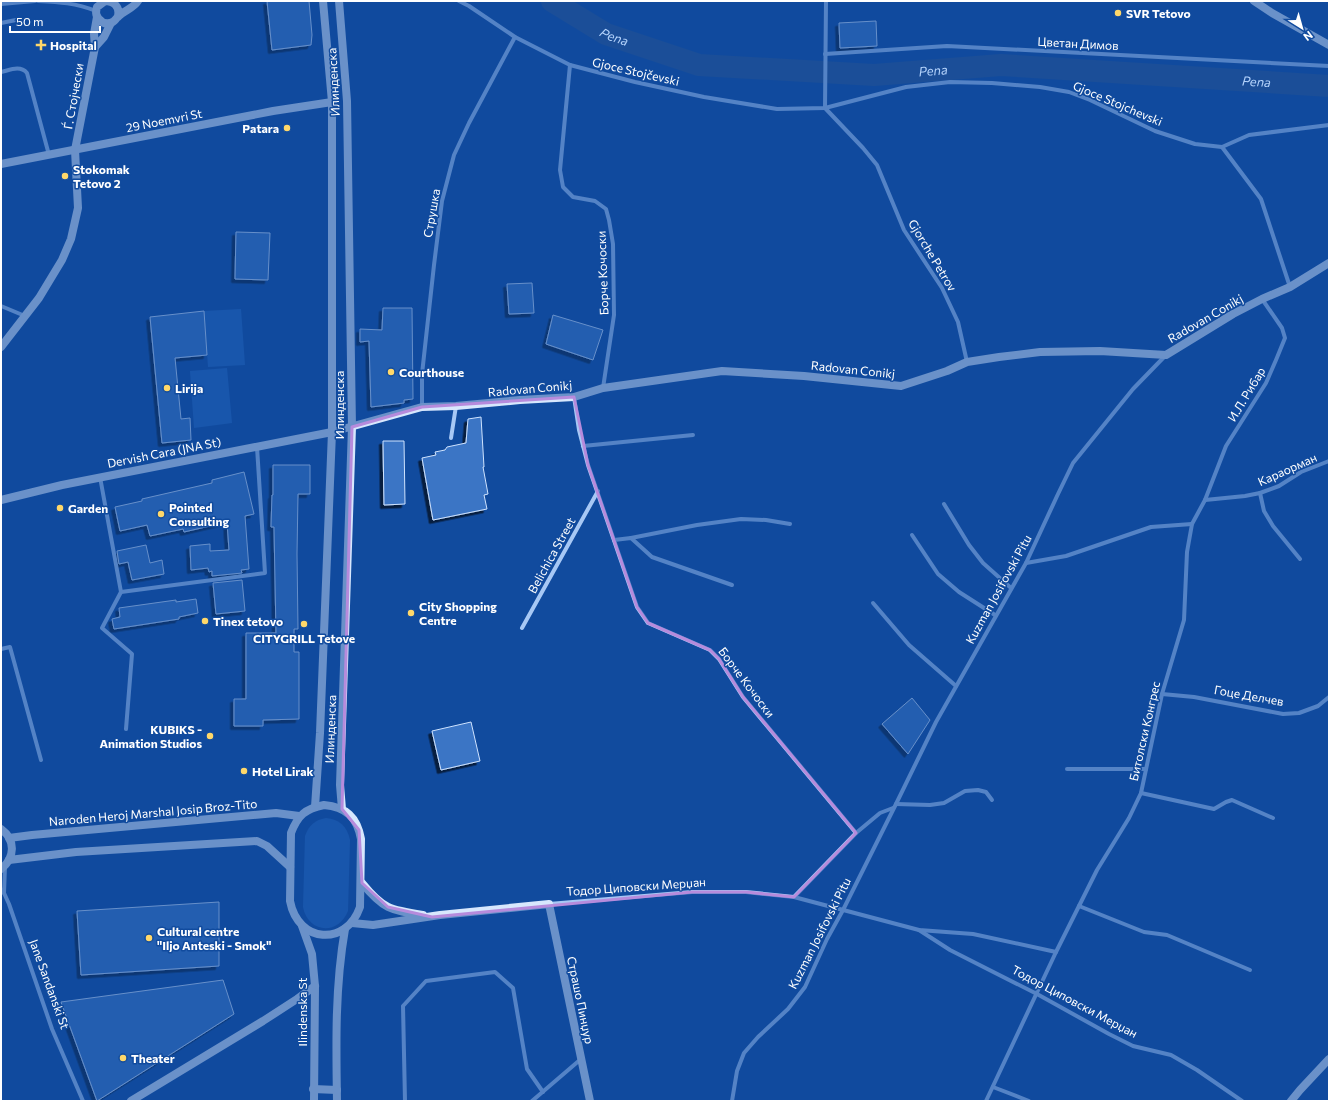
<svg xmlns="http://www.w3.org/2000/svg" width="1330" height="1102" viewBox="0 0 1330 1102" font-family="Commissioner,sans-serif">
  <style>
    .green { fill: #2364bc }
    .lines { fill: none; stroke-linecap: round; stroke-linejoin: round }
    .river { stroke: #285390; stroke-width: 22 }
    .building { fill: #3a74c5; stroke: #cfe3fe; filter: url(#shadow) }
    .street { stroke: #a7c8f5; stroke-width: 4 }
    .secondary { stroke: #d7e7fd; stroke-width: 8 }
    .marked { fill: none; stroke: #b68bdc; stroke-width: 3; stroke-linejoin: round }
    .poi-dot { fill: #ffd86a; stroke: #114b9e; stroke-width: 1.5 }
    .labels { text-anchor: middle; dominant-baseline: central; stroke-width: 3; stroke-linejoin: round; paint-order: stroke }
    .poi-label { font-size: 12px; font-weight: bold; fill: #fff; stroke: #114b9e; text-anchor: start }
    .street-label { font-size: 12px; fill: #fff; stroke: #114b9e }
    .water-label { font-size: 13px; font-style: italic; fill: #b3d2fb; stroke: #114b9e }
  </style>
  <defs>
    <filter id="shadow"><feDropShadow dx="-3.5" dy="3.5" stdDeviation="0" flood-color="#0009"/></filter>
  </defs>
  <rect width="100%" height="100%" fill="#114b9e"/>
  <!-- green -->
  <g class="green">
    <polygon points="241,309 245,365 208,367 204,311"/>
    <polygon points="227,368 232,423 194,428 190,371"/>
    <path d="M326,818C339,819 347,826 350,840L348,911C338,936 308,933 303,907L305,836C309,825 315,820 326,818Z"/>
  </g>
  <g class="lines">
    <!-- river -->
    <path class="river" id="s1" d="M552,1L606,34L699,65L874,75L1001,65L1329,86"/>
  </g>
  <!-- building -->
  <g class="building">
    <polygon points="267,1 309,1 312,35 311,45 272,50"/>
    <polygon points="876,21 877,46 840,48 839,23"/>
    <polygon points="236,232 270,233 268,280 235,279"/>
    <polygon points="532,283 534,313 509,314 507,284"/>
    <polygon points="383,308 412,308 413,399 404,400 404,403 371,407 369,341 360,342 360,329 382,330"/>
    <polygon points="204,311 207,355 175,358 181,419 190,418 191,440 162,443 150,317"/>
    <polygon points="553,315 603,330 593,360 546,344"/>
    <polygon points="481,417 484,467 483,467 488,494 484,495 487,509 433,520 422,458 436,455 435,452 445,450 447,447 466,443 468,419"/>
    <polygon points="383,441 404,441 405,504 384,505"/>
    <polygon points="273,465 310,465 310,494 298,494 297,554 298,629 294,629 294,652 299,652 299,719 263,720 263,726 234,726 234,699 246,699 246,633 276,633 274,527 271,527 272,495 273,495"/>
    <polygon points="244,472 254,514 245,516 249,569 241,570 242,573 212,576 212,571 209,572 208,568 191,570 190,546 210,544 210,551 229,550 227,522 184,532 183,529 150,536 147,525 120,531 115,507 142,501 142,499 212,483 212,480"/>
    <polygon points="146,545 150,563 162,560 164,574 132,580 128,562 119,564 117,551"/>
    <polygon points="242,580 245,611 216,614 213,583"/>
    <polygon points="196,599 198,613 179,617 179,619 114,629 112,619 120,617 119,608 176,600 176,602"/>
    <polygon points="912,698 930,720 908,754 882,724"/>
    <polygon points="471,722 480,761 441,770 432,731"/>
    <polygon points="219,902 219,966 81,975 77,911"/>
    <polygon points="223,980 234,1014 97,1101 61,1002"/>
  </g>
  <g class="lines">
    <!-- street -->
    <g class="street">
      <path d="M38,1C59,2 76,3 96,11"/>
      <polyline points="459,1 469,6 515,37 570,65 635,82 704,97 777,109 825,108 906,87 950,82 992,83 1040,87 1069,92 1090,100 1155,131 1195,144 1222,147 1249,135 1329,125"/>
      <polyline points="1,4 35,1"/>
      <polyline points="1,23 16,20"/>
      <polyline points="825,54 947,46 1329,66"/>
      <polyline points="570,65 560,170 563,187 573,197 595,201 606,209 609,220 613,244 614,315 603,388"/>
      <path d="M1,72C10,70 20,65 27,73L49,155"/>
      <polyline points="825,108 863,148 877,165 904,230 942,288 958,322 967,362"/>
      <polyline points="825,108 826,1"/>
      <polyline points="1222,147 1261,199 1290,287"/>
      <polyline points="1,306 25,316"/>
      <polyline points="574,397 579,430 588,465 637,607 648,623 710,650 719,659 743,697 856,833"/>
      <polyline points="422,407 422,374 434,265 442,201 454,155 469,123 515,37"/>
      <polyline points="451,438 456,406"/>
      <polyline points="583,446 693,435"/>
      <polyline points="100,477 121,592"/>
      <polyline points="1260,493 1264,511 1273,526 1300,559"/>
      <polyline points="1205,500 1245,496 1260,493 1279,486 1301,472 1329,461"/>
      <polyline points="944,504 969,545 983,563 1011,588"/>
      <polyline points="912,535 938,574 959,592 995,615"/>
      <polyline points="631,538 697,525 741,519 766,520 790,524"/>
      <polyline points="614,540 631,538 652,557 732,585"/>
      <polyline points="1026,563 1066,556 1151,527 1192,524"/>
      <polyline points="873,603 909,645 956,686"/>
      <polyline points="522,628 598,491"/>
      <polyline points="1,649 10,647 41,760"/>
      <polyline points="1162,694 1194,697 1283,714 1299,713 1318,706 1329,697"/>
      <polyline points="126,729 132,654 102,628 121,592 265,573 257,447"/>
      <polyline points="1067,769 1146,769"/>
      <polyline points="1141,793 1214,809 1226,802 1232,800 1273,818"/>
      <polyline points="896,804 930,805 944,803 965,791 978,790 986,792 992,800"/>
      <polyline points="1,889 4,893 9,904 52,1029 83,1101"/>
      <polyline points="4,893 5,866"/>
      <polyline points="794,897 856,833 880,813 893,808"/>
      <polyline points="549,904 692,892 746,892 794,897 919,930 973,934 1056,952"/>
      <polyline points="1079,906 1144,932 1167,935 1250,970"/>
      <polyline points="919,930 950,950 1037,994 1109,1034 1133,1046 1171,1055 1197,1070 1242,1101"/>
      <polyline points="993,1087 1029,1101"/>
      <polyline points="405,1101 403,1006 426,981 495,972 513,988 527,1069 543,1092"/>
      <polyline points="532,1101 581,1059"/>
      <polyline points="732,1101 737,1071 744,1053 758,1037 788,1009 805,987 827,939 843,910 896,804 936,722 1026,563 1058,494 1073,463 1133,389 1166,355"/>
      <polyline points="986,1101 1056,952 1097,870 1129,818 1141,793 1162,694 1184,620 1187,552 1192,524 1205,500 1226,446 1266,383 1276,360 1285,338 1282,328 1262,299"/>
    </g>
    <!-- secondary -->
    <g class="secondary">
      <polyline points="339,1 347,101 352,427 340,785 342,809"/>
      <polyline points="1254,1 1272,13 1329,45"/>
      <path d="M118,16C120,7 114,1 105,1L97,7C96,11 95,15 99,19C102,23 106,24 110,23C115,22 115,19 118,17C124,10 133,9 138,1"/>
      <polyline points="95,47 104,37 111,23"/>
      <polyline points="1,164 273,111 332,102"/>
      <polyline points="1,347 39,298 62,260 71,239 78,208 75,150 95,47 94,34 97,17"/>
      <polyline points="1,500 62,485 332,432 422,407 456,406 520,400 574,397 603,388 722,371 804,376 901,386 947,371 967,362 999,357 1040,352 1100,351 1166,355 1233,314 1262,299 1290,287 1329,263"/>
      <path d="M324,805C346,807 357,817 361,839L360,907C346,947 298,943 290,901L291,833C298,815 305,809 324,805Z"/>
      <polyline points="315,807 320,733 332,432 332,102 323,1"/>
      <path d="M1,829C16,840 15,858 1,869"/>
      <polyline points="9,838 32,835 276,813 299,816"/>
      <polyline points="9,860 76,852 257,841 267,846 290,867"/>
      <path d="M362,883C383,909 390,910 423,915"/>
      <polyline points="352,923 373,925 440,915 549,904 590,1101"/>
      <polyline points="302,926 312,954 315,986 314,1101"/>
      <polyline points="313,1089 337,1090"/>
      <polyline points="131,1101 263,1021 297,999 315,986"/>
      <path d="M337,1101C336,1044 335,986 345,929"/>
      <polyline points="1291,1101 1300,1090 1329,1059"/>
    </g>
  </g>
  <!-- marked area -->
  <path d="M0 0H1330V1102H0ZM574,397L588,465L637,607L648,623L710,650L719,659L743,697L856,833L794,897L746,892H692L432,917L388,907L362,883L359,830L342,809L352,427L422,407Z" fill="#114b9e" fill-opacity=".55" fill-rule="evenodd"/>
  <path class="marked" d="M574,397L588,465L637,607L648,623L710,650L719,659L743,697L856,833L794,897L746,892H692L432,917L388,907L362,883L359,830L342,809L352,427L422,407Z"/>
  <!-- markers -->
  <g class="poi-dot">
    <circle cx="1118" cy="13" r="4"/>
    <path d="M39 39h4v4h4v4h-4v4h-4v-4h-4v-4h4z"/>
    <circle cx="287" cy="128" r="4"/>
    <circle cx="65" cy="176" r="4"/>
    <circle cx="391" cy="372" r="4"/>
    <circle cx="167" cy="388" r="4"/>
    <circle cx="60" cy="508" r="4"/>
    <circle cx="161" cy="514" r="4"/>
    <circle cx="411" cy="613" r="4"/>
    <circle cx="205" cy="621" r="4"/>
    <circle cx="304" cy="624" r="4"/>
    <circle cx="210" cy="736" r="4"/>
    <circle cx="244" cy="771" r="4"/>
    <circle cx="149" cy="938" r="4"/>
    <circle cx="123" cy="1058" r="4"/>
  </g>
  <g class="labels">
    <!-- poi labels -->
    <g class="poi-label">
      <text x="1126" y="13">SVR Tetovo</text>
      <text x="50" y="45">Hospital</text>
      <text x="279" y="128" text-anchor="end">Patara</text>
      <text x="73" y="169">Stokomak<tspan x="73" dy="14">Tetovo 2</tspan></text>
      <text x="399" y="372">Courthouse</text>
      <text x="175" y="388">Lirija</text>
      <text x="169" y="507">Pointed<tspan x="169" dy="14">Consulting</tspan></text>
      <text x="68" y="508">Garden</text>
      <text x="419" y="606">City Shopping<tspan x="419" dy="14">Centre</tspan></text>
      <text x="213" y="621">Tinex tetovo</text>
      <text x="304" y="638" text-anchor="middle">CITYGRILL Tetove</text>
      <text x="202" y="729" text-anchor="end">KUBIKS -<tspan x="202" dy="14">Animation Studios</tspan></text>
      <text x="252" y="771">Hotel Lirak</text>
      <text x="157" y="931">Cultural centre<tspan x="157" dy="14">"Iljo Anteski - Smok"</tspan></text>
      <text x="131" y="1058">Theater</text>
    </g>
    <!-- street labels -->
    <g class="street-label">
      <text transform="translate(1078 43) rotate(3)">Цветан Димов</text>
      <text transform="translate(636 71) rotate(13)">Gjoce Stojčevski</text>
      <text transform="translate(333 82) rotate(-93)">Илинденска</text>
      <text transform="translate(73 96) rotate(-80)">Ѓ. Стојчески</text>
      <text transform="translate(1118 103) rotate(23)">Gjoce Stojchevski</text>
      <text transform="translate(164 120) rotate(-11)">29 Noemvri St</text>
      <text transform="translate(431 213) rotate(-80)">Струшка</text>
      <text transform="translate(933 255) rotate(59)">Gjorche Petrov</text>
      <text transform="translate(602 273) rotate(-92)">Борче Кочоски</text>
      <text transform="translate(1205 318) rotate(-30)">Radovan Conikj</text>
      <text transform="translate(853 369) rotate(6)">Radovan Conikj</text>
      <text transform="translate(530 388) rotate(-5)">Radovan Conikj</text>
      <text transform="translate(1246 394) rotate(-59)">И.Л. Рибар</text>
      <text transform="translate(339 405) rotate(-90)">Илинденска</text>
      <text transform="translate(164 452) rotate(-11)">Dervish Cara (JNA St)</text>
      <text transform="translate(1287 469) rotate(-24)">Караорман</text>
      <text transform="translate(551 555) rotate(-61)">Belichica Street</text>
      <text transform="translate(998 589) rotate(-61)">Kuzman Josifovski Pitu</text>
      <text transform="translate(747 682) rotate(53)">Борче Кочоски</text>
      <text transform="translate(1249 695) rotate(10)">Гоце Делчев</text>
      <text transform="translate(330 729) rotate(-88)">Илинденска</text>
      <text transform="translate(1144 731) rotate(-77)">Битолски Конгрес</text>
      <text transform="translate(153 812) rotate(-5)">Naroden Heroj Marshal Josip Broz-Tito</text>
      <text transform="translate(636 886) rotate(-4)">Тодор Циповски Мерџан</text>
      <text transform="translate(819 933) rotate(-63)">Kuzman Josifovski Pitu</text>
      <text transform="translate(50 984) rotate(70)">Jane Sandanski St</text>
      <text transform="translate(581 1000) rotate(78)">Страшо Пинџур</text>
      <text transform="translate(1075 1001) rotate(28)">Тодор Циповски Мерџан</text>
      <text transform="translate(302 1012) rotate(-90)">Ilindenska St</text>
    </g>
    <!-- water labels -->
    <g class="water-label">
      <text stroke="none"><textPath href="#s1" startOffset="72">Pena</textPath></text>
      <text stroke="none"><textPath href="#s1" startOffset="396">Pena</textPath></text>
      <text stroke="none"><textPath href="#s1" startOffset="720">Pena</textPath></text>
    </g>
  </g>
  <!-- border -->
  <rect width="1330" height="1102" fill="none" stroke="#ffffff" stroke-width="4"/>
  <!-- north arrow -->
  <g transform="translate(1302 28) rotate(143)" stroke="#114b9e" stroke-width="3" paint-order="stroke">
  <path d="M0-3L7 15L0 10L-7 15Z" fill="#ffffff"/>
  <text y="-6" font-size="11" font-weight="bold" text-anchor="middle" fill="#ffffff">N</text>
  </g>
  <!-- scale -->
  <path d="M10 26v6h90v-6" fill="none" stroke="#ffffff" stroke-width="2"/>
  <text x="16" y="26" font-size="12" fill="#ffffff" stroke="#114b9e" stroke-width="3" paint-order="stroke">50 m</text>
</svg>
